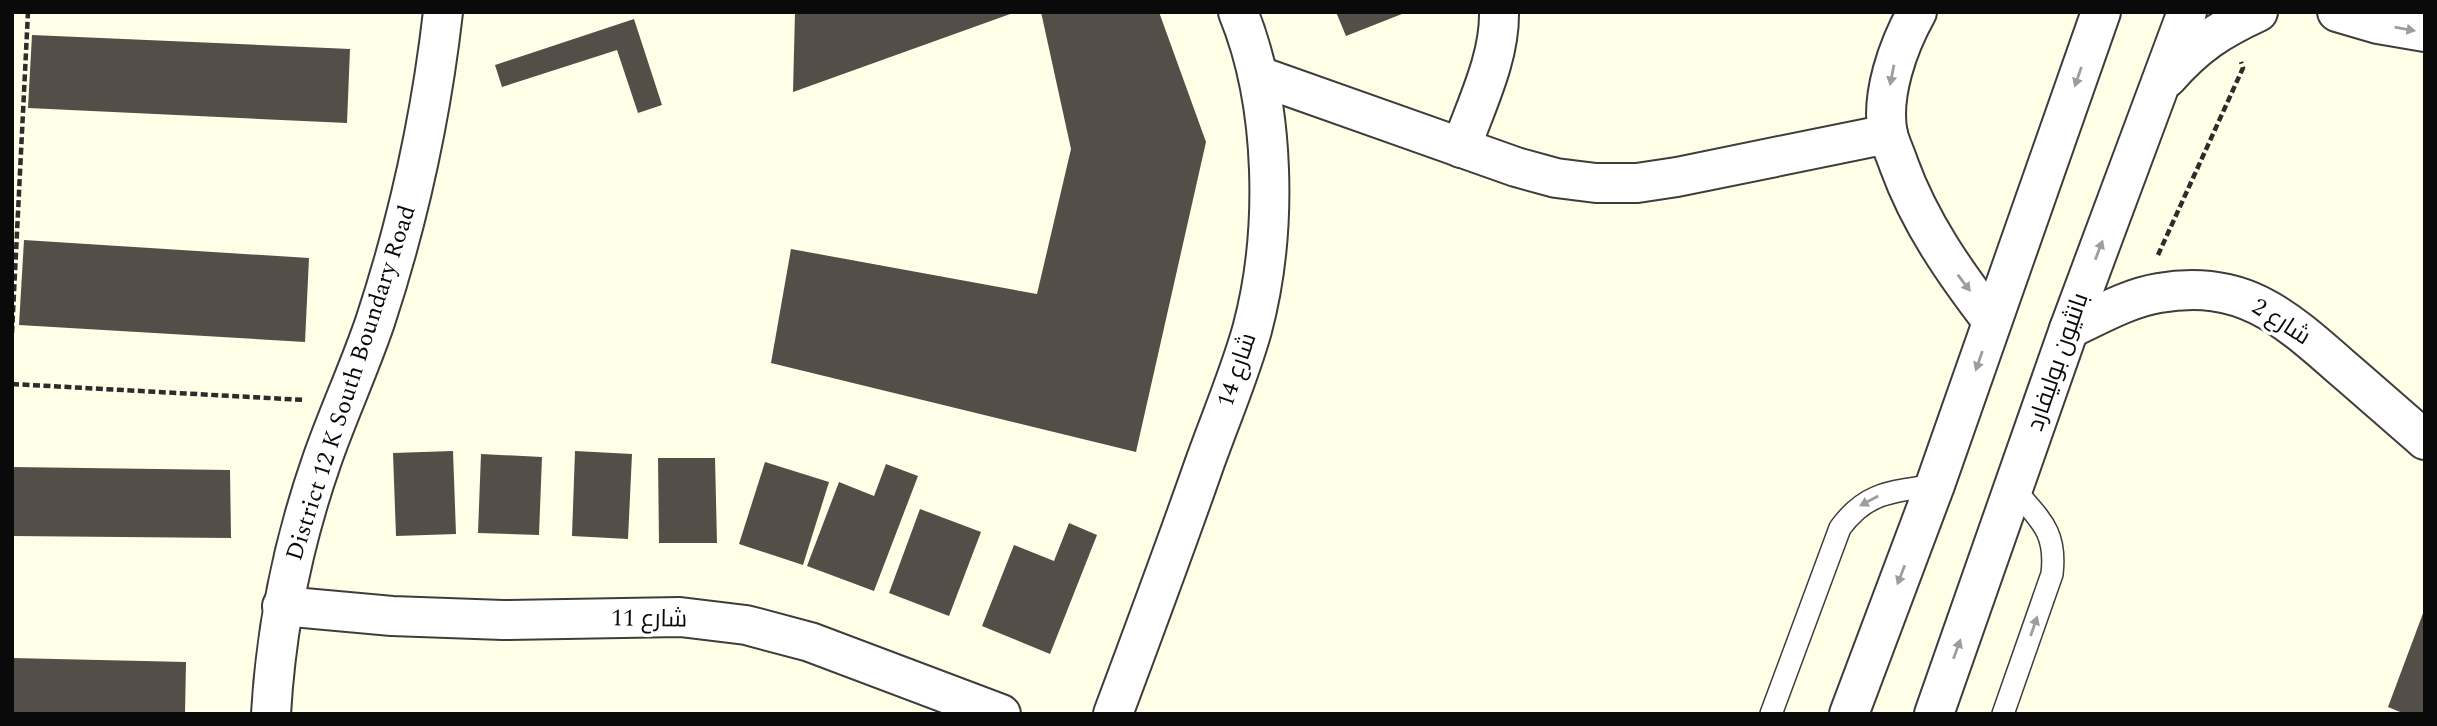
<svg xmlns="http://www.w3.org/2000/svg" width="2437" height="726" viewBox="0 0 2437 726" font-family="Spectral,Cairo,serif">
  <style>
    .building { fill: #534e47 }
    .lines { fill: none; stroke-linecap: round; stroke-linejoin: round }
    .service-casing { stroke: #3d3d3d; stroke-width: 24 }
    .minor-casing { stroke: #3d3d3d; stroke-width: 42 }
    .tertiary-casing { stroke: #3d3d3d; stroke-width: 42 }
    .path { stroke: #2c2c2c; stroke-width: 4.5; stroke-dasharray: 7 3.5; stroke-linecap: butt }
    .service { stroke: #fff; stroke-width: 21 }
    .minor { stroke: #fff; stroke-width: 38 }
    .tertiary { stroke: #fff; stroke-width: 38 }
    .oneway { fill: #9d9d9d }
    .labels { text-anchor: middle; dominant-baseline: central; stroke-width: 7; stroke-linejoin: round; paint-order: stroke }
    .street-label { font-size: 24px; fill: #0a0a0a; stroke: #fff }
  </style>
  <rect width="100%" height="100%" fill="#ffffe8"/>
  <!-- building -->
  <g class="building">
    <polygon points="795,12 1013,12 1013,13 793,92"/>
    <polygon points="1041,12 1159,12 1206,142 1136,452 771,363 791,249 1037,294 1071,149"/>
    <polygon points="1336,12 1407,12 1346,36"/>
    <polygon points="634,19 662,105 638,113 617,50 502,87 495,65"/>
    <polygon points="32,35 350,49 347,123 28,108"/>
    <polygon points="24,240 309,258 305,342 19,325"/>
    <polygon points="453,451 456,534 396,536 393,453"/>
    <polygon points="575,451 632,454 628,539 572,536"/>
    <polygon points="481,454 542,457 539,535 478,533"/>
    <polygon points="658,458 715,458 717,543 659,543"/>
    <polygon points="765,462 829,482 803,565 739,544"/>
    <polygon points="886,464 918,476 874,591 807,566 839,482 874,496"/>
    <polygon points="12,467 230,470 231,538 12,536"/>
    <polygon points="920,509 981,532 949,616 889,593"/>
    <polygon points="1069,523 1097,535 1050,654 982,626 1014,545 1054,561"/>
    <polygon points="2425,608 2425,714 2405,714 2388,707"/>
    <polygon points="12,658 186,662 185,714 12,714"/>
  </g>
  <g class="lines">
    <!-- service casing -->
    <g class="service-casing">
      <g id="service">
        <path d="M1771,714L1840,528C1867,491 1893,492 1935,485"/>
        <path d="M2003,714L2052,574C2057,531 2040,520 2014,489"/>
      </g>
    </g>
    <!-- minor casing -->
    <g class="minor-casing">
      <g id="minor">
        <path d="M1917,12C1898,46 1880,96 1888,135C1891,145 1896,156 1899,165C1920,223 1955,273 1992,321"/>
        <polyline points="1259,76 1516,167 1556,178 1596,183 1637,183 1677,177 1888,134"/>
        <path d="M1461,148C1476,105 1500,58 1499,12"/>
        <path d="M2069,329C2097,316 2128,298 2159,293C2241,279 2282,315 2340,366C2368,390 2396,415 2425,440"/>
        <polyline points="282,606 392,616 503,620 680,617 746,625 810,642 1001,714"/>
        <path d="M271,714C276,627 293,543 322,460C338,414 359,369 375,322C408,222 431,117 443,12"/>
        <path d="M1113,714C1144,631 1175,548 1204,465C1220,420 1239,376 1252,330C1278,233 1276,105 1238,12"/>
      </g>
    </g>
    <!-- tertiary casing -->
    <g class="tertiary-casing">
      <g id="tertiary">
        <polyline points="2337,12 2378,24 2425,32"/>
        <path d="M2167,78C2196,45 2219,30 2258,12"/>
        <polyline points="1849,714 1935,485 2101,12"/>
        <polyline points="1934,714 2069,329 2187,12"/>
      </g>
    </g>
    <!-- path -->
    <g class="path">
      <polyline points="2158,255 2243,68 2241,62"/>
      <polyline points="12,333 28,12"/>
      <polyline points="12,384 305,400"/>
    </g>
    <!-- service -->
    <use href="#service" class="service"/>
    <!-- minor -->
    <use href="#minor" class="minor"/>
    <!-- tertiary -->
    <use href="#tertiary" class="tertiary"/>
  </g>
  <!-- one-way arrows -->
  <defs><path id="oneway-solid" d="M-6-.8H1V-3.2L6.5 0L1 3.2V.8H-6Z" transform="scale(1.75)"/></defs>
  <g class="oneway">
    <use href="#oneway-solid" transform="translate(2405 29) rotate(10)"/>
    <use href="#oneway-solid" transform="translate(1892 75) rotate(101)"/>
    <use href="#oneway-solid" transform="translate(2078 77) rotate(109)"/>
    <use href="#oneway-solid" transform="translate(2099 250) rotate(-69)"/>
    <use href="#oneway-solid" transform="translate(1964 283) rotate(53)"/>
    <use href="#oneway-solid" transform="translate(1979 361) rotate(109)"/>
    <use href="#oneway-solid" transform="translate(1869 501) rotate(152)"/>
    <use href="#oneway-solid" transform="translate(1901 575) rotate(111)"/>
    <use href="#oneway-solid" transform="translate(2034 626) rotate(-71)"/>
    <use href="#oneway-solid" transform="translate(1957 649) rotate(-70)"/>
  </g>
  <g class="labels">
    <!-- street labels -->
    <g class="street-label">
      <text transform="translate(2281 322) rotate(33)">شارع 2</text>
      <text transform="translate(2058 362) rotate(-71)">بانثيون بوليفارد</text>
      <text transform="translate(1237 370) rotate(-71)">شارع 14</text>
      <text transform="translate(351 383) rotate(-72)">District 12 K South Boundary Road</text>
      <text transform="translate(649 619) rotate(1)">شارع 11</text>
    </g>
  </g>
  <!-- border -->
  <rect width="2437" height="726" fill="none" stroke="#0a0a0a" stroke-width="28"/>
</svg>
